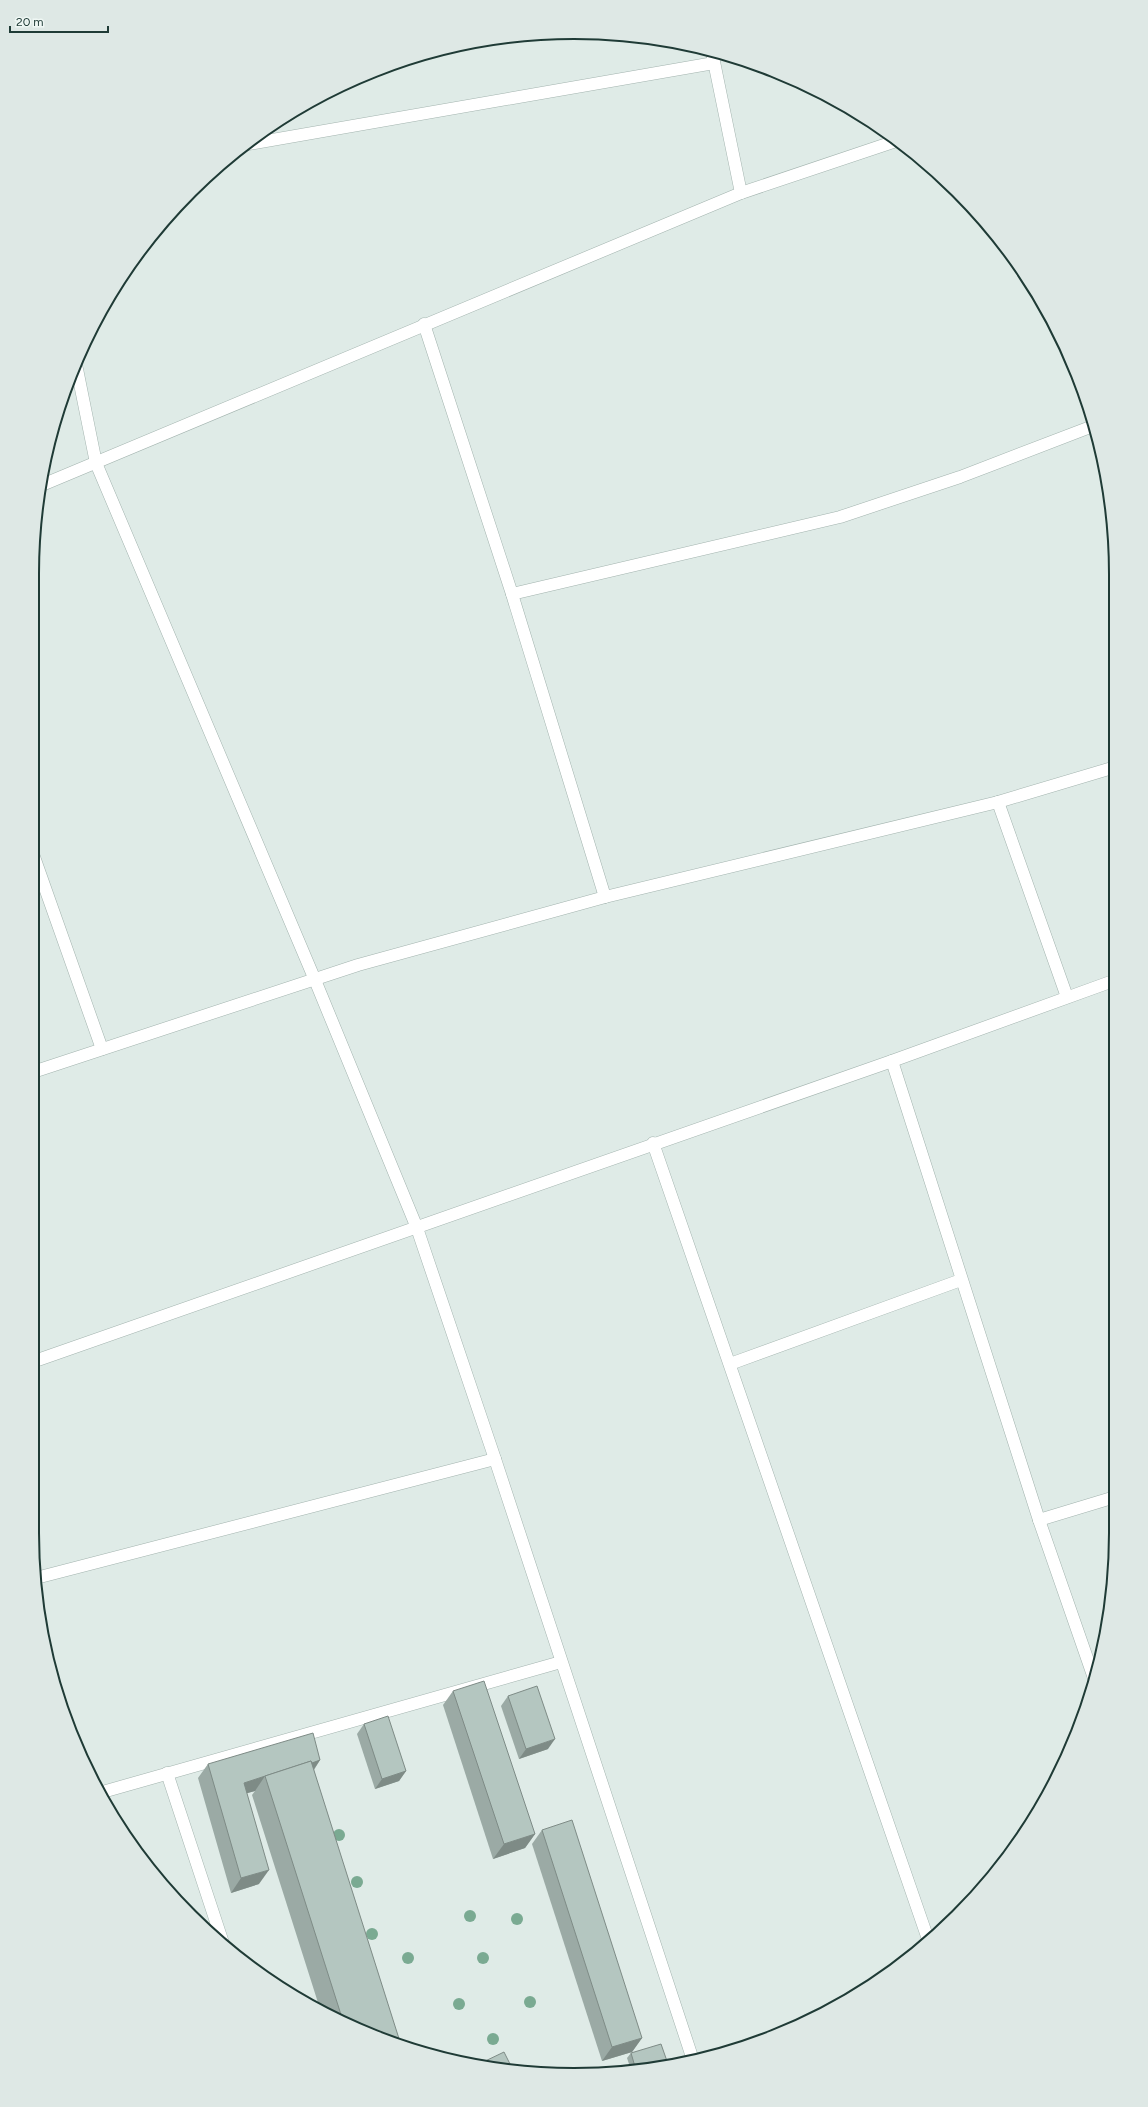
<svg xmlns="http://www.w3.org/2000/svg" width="1148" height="2107" viewBox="0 0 1148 2107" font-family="Figtree,sans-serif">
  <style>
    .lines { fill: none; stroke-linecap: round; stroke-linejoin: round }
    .street-casing { stroke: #a2b3ae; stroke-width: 13 }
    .street { stroke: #fff; stroke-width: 12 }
    .tree { fill: #7aaa92 }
    .wall { fill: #9baaa5 }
    .shaded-wall { fill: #7e8b86 }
    .building { fill: #b4c6c0; stroke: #7e8b86 }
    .rim { fill: none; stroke: #1f3b36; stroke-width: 2 }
  </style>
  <rect width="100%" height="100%" fill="#dfebe7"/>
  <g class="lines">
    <!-- street casing -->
    <g class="street-casing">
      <g id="street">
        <polyline points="712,52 741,193"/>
        <polyline points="243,145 714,63"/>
        <polyline points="424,324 512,594 605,897"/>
        <polyline points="77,369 96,463 315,980 417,1228 495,1459 693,2060"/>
        <polyline points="42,485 741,193 896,141"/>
        <polyline points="512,594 840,517 960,477 1093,426"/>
        <polyline points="998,802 1067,997"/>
        <polyline points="33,854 102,1049"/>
        <polyline points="892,1061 1039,1520 1095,1681"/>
        <polyline points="33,1072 358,965 605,897 998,802 1112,768"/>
        <polyline points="653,1143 929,1942"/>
        <polyline points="32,1362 892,1061 1113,981"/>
        <polyline points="730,1364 961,1280"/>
        <polyline points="1039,1520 1115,1497"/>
        <polyline points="36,1578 495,1459"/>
        <polyline points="167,1773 224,1946"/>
        <polyline points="99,1793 561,1662"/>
      </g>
    </g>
    <!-- street -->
    <use href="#street" class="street"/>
  </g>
  <!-- trees -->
  <g class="tree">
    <circle cx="339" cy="1835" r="6"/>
    <circle cx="357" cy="1882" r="6"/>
    <circle cx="470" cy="1916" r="6"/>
    <circle cx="517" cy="1919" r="6"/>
    <circle cx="372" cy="1934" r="6"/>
    <circle cx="408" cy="1958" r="6"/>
    <circle cx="483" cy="1958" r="6"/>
    <circle cx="530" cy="2002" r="6"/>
    <circle cx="459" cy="2004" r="6"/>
    <circle cx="493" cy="2039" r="6"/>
  </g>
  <!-- wall -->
  <g class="wall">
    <polygon points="453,1691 535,1834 525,1848 493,1859 443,1705"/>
    <polygon points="508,1696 548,1749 519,1759 501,1706"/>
    <polygon points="364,1724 406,1771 399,1781 375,1789 357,1734"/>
    <polygon points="320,1760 314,1770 366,2034 320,2009 252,1795 255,1791 247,1793 259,1884 231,1893 198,1778 208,1764"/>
    <polygon points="542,1830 642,2038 632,2052 602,2061 532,1844"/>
    <polygon points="631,2053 668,2064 631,2070 627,2058"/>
  </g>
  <!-- shaded-wall -->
  <g class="shaded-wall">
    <polygon points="555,1739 548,1749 519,1759 526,1749"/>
    <polygon points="320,1760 310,1775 265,1776"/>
    <polygon points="406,1771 399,1781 375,1789 382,1779"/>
    <polygon points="265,1776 255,1791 233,1797 244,1783"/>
    <polygon points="535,1834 525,1848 493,1859 504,1844"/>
    <polygon points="269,1870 259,1884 231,1893 241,1878"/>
    <polygon points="642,2038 632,2052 602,2061 612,2047"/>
  </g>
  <!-- building -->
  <g class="building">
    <polygon points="484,1681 535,1834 504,1844 453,1691"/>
    <polygon points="537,1686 555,1739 526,1749 508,1696"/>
    <polygon points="388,1716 406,1771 382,1779 364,1724"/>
    <polygon points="313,1733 320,1760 312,1763 311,1761 244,1783 269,1870 241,1878 208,1764"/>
    <polygon points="311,1761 401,2045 366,2034 343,2021 265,1776"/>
    <polygon points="572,1820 642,2038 612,2047 542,1830"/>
    <polygon points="661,2044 668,2064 636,2070 631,2053"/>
    <polygon points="504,2052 513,2070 479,2064"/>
  </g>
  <!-- crop -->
  <path d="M0 0H1148V2107H0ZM574 39H574A535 535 0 0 1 1109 574V1533A535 535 0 0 1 574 2068H574A535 535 0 0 1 39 1533V574A535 535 0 0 1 574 39Z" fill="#dee8e5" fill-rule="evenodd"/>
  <path class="rim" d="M574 39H574A535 535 0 0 1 1109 574V1533A535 535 0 0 1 574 2068H574A535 535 0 0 1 39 1533V574A535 535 0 0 1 574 39Z"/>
  <!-- scale -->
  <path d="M10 26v6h98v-6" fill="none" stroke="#1f3b36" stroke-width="2"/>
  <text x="16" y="26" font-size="12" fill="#1f3b36" stroke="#eff7f4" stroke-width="3" paint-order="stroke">20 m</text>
</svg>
